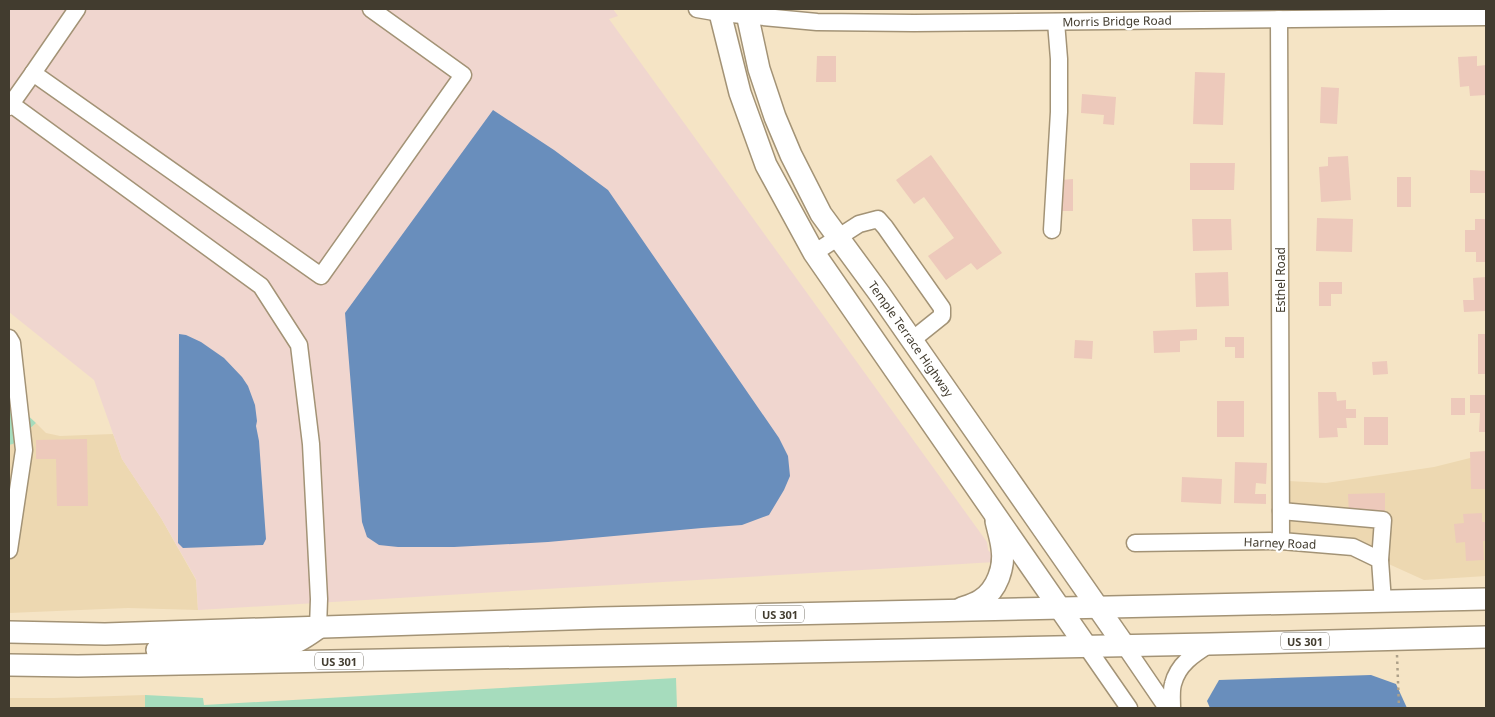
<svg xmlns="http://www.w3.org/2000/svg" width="1495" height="717" viewBox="0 0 1495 717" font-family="'Noto Sans',sans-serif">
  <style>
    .built { fill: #edd8b1 }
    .industrial { fill: #f0d6cf }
    .green { fill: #a6dcbd }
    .water { fill: #698ebc }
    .building { fill: #edc9bb }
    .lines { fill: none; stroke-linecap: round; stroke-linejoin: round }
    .minor-casing { stroke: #a39376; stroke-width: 19 }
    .major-casing { stroke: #a39376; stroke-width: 24 }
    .path { stroke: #ada089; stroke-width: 2.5; stroke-dasharray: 2.5 4; stroke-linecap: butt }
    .minor { stroke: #fff; stroke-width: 16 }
    .major { stroke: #fff; stroke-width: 21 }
    .labels { text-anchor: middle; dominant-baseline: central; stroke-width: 4.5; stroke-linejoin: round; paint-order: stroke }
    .shield { fill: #fff; stroke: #7b766d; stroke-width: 1 }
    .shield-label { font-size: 11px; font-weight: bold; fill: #423c2f }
    .street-label { font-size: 12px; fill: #423c2f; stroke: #fff }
  </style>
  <rect width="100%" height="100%" fill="#f5e4c5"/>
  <!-- built -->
  <g class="built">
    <polygon points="36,423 46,433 60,436 113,434 122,459 161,518 196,580 198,610 128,608 9,613 9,445 13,444"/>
    <polygon points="1486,454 1486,576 1424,580 1382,561 1288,535 1288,481 1326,483 1434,467"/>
    <polygon points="145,695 145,708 9,708 9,698 54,698"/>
  </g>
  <!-- industrial -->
  <polygon class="industrial" points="9,9 613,9 618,16 609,19 987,542 988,550 995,558 995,562 198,610 196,579 161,518 122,459 94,380 9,312"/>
  <!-- green -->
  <g class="green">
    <polygon points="9,398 36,423 13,444 9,445"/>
    <polygon points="676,678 677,708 145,708 145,695 203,698 204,705"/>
  </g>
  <!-- water -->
  <g class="water">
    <polygon points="493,110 554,150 608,190 779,438 788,456 790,476 784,490 769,515 742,525 702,528 548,542 454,547 398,547 379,545 367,537 362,522 345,313"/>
    <polygon points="179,334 186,335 201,342 224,358 242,377 248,386 255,405 257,421 256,426 259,441 266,539 263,545 183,548 178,543"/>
    <polygon points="1371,675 1396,684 1407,708 1210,708 1207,701 1219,680"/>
  </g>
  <!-- building -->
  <g class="building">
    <polygon points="817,56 836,56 836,82 816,82"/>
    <polygon points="1477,56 1477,66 1486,65 1486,95 1470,96 1469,86 1460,87 1458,57"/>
    <polygon points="1195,72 1225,73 1223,125 1193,124"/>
    <polygon points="1321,87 1339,88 1337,124 1320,123"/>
    <polygon points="1082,94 1116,97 1114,125 1103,124 1104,115 1081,113"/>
    <polygon points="931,155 1002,253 977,270 971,263 946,280 928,256 954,238 924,197 914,204 896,180"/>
    <polygon points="1348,156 1351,200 1321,202 1319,167 1328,166 1328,157"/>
    <polygon points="1190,163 1235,163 1234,190 1190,190"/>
    <polygon points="1470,170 1486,171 1486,193 1470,193"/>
    <rect x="1397" y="177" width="14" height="30"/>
    <polygon points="1073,179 1073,211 1062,211 1061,180"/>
    <polygon points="1317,218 1353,219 1352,252 1316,251"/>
    <polygon points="1192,219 1231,219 1232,250 1193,251"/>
    <polygon points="1475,219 1486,219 1486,262 1476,262 1476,252 1465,252 1465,230 1475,230"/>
    <polygon points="1228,272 1229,306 1196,307 1195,273"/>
    <polygon points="1486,277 1486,311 1464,312 1463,300 1474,300 1473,278"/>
    <polygon points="1319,282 1342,282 1342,294 1331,294 1331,306 1319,306"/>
    <polygon points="1197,329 1197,340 1180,341 1180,352 1154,353 1153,331"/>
    <rect x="1478" y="334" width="8" height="40"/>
    <polygon points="1225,337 1244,337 1244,358 1235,358 1235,347 1225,347"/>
    <polygon points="1075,340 1093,341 1092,359 1074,358"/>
    <polygon points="1387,361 1388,374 1373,375 1372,362"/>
    <polygon points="1318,392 1336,392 1337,401 1346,400 1346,409 1356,409 1356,418 1346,418 1347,428 1337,428 1338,437 1319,438"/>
    <polygon points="1470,395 1486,395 1486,432 1479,432 1480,413 1470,413"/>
    <rect x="1451" y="398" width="14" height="17"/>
    <rect x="1217" y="401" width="27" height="36"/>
    <rect x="1364" y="417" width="24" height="28"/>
    <polygon points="87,439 88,506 57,506 56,459 36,459 36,440"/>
    <polygon points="1486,451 1486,489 1471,489 1470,452"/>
    <polygon points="1235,462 1267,463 1266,484 1256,483 1255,494 1266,494 1266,504 1234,503"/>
    <polygon points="1182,477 1222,479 1221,504 1181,502"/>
    <polygon points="1385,493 1385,514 1349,515 1348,494"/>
    <polygon points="1482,513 1482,522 1486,522 1486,541 1483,541 1484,560 1466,561 1465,542 1456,543 1454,524 1464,523 1463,514"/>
  </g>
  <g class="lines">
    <!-- minor casing -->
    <g class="minor-casing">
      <g id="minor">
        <polyline points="77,9 33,73 321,276 463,75 371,9"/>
        <polyline points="697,9 720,13 817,22 914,23 1486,17"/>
        <polyline points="1279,19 1281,541"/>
        <polyline points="11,104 261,286 299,345 311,444 319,599 318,628"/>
        <polyline points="9,107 33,73"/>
        <polyline points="1052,230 1059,112 1059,59 1056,22"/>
        <polyline points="814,253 859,224 878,219 885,227 942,308 942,316 912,340"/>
        <polyline points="9,338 12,343 24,450 9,550"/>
        <polyline points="1281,511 1383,520 1380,560"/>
        <polyline points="1135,543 1281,541 1353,547 1380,560 1383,602"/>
        <polyline points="1124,645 1167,708"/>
        <polyline points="1086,646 1129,708"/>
        <path d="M1172,708C1172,701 1171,691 1173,684C1178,664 1194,654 1210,644"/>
      </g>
    </g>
    <!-- major casing -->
    <g class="major-casing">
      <g id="major">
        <polyline points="719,9 740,93 766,165 814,253 1086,646"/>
        <polyline points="746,9 759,69 775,117 791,155 821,214 879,293 1124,645"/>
        <path d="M962,608C968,606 975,604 981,600C997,590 1005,567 1002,548C1001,539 998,530 996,521"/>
        <polyline points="9,632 105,634 599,618 1486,599"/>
        <path d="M157,650L276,647C294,645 303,639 317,629"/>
        <polyline points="9,665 78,666 1210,644 1486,637"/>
      </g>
    </g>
    <!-- path -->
    <polyline class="path" points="1397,655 1399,708"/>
    <!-- minor -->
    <use href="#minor" class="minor"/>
    <!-- major -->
    <use href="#major" class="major"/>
  </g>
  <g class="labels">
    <!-- shield labels -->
    <g class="shield">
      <rect x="756" y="605.5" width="48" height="17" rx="4"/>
      <rect x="1281" y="632.5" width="48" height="17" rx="4"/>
      <rect x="315" y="652.5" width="48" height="17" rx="4"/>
    </g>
    <g class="shield-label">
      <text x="780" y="614">US 301</text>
      <text x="1305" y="641">US 301</text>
      <text x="339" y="661">US 301</text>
    </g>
    <!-- street labels -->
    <g class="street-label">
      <text transform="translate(1117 21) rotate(-1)">Morris Bridge Road</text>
      <text transform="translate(1280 280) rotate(-90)">Esthel Road</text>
      <text transform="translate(911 339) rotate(55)">Temple Terrace Highway</text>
      <text transform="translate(1280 543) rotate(2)">Harney Road</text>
    </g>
  </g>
  <!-- border -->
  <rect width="1495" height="717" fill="none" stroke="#423c2f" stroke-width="20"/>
</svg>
